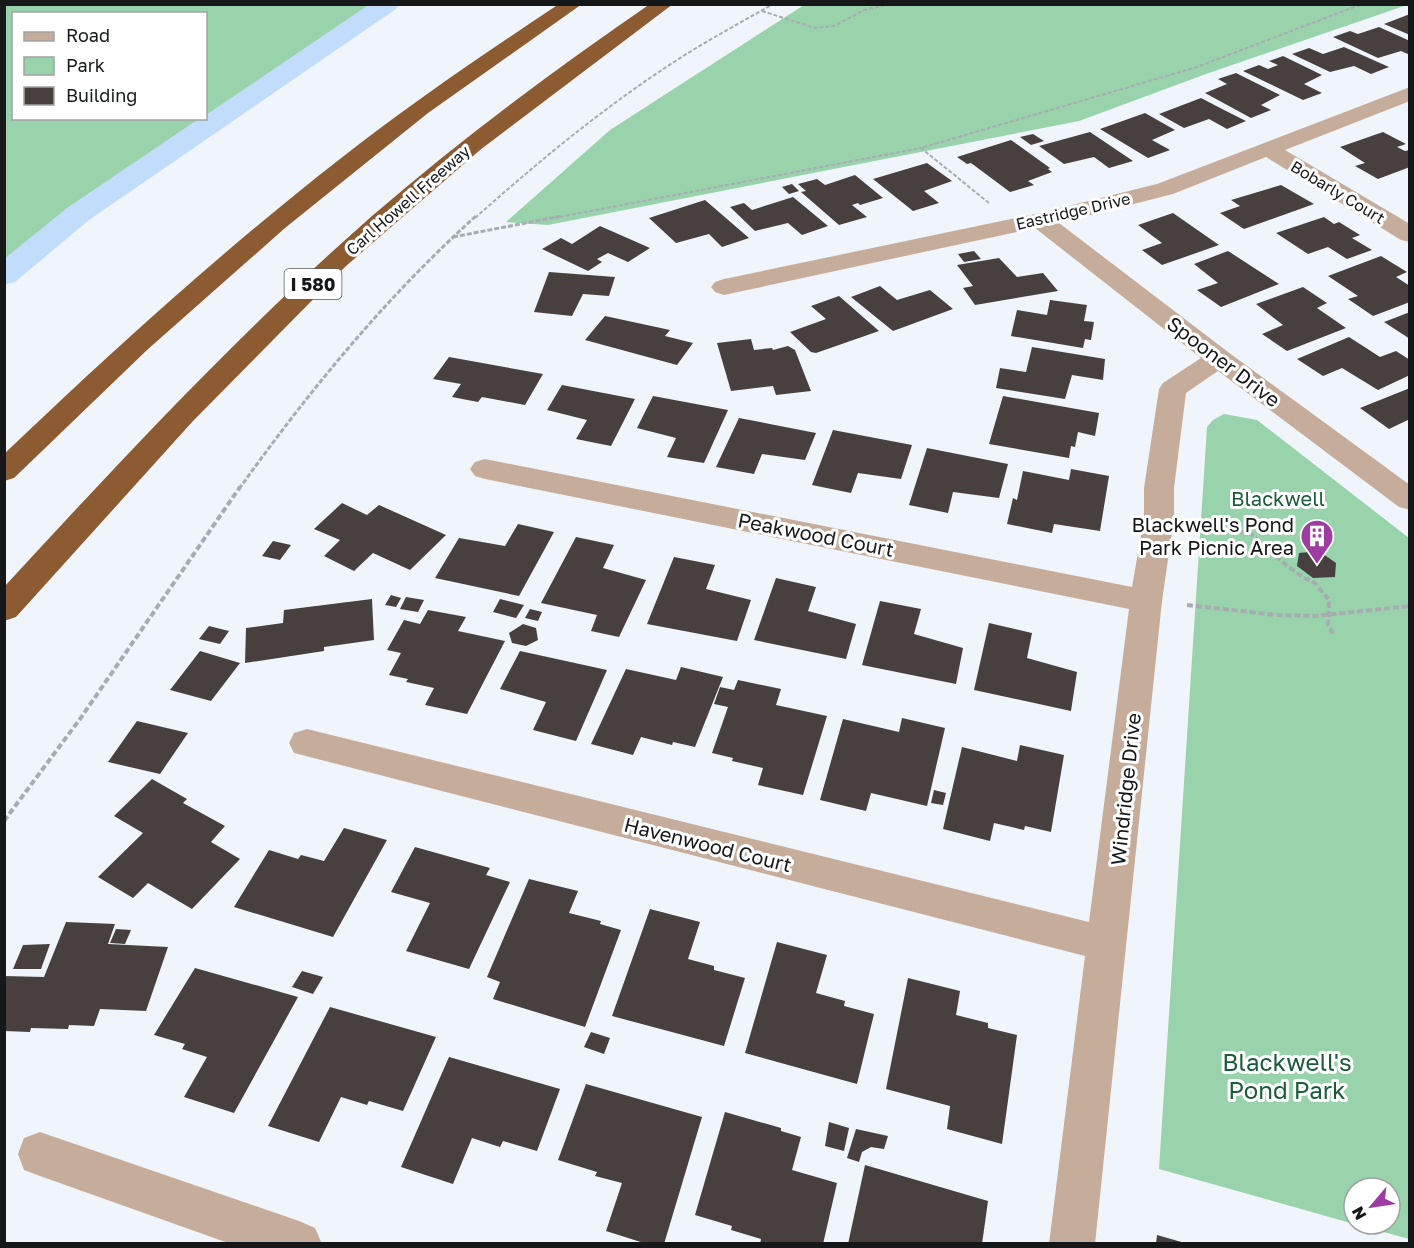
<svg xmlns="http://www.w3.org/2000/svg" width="1414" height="1248" viewBox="0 0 1414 1248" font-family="'Golos Text',sans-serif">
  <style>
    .green { fill: #98d3ab }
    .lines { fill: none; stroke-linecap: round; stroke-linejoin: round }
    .canal { fill: #c2ddfc; fill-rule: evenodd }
    .building { fill: #47403f }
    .path-far2 { stroke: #a8acb0; stroke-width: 2; stroke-dasharray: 4 2; stroke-linecap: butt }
    .path-far1 { stroke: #a8acb0; stroke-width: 3; stroke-dasharray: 5 2; stroke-linecap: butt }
    .path { stroke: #a8acb0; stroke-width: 4; stroke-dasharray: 6 3; stroke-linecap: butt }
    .minor { fill: #c6ad9b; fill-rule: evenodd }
    .motorway { fill: #8d5b32; fill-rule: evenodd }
    .labels { text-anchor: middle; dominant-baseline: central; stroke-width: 6; stroke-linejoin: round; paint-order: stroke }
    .far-street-label { font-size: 16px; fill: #151719; stroke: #fff }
    .shield { fill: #fff; stroke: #5b5d5e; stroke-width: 1.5 }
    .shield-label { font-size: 18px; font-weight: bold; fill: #151719 }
    .street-label { font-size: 20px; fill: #151719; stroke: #fff }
    .park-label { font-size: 20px; fill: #185d37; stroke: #fff }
    .poi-label { font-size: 20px; fill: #151719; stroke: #fff; text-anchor: end }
    .near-park-label { font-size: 24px; fill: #185d37; stroke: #fff }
  </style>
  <rect width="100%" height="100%" fill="#f0f5fb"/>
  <!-- green -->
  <g class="green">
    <polygon points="5,4 369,4 369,5 206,118 206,14 14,14 14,118 205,118 5,259"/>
    <polygon points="804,5 804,4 1407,5 1206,74 1079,121 548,225 506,222 610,130"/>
    <polygon points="1224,414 1257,420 1409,538 1409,1239 1355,1224 1390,1224 1390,1188 1354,1188 1354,1224 1159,1169 1207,427 1213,420"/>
  </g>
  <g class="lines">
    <!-- canal -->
    <polygon class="canal" points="370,4 399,4 396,9 89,220 15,282 4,285 4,259 67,208 200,118 206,118 206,115"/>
  </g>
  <!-- building -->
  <g class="building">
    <polygon points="1410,14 1410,35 1384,24"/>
    <polygon points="1379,27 1410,41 1410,55 1401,51 1378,58 1333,37 1350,31 1358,34"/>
    <polygon points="1344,47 1389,67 1371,74 1354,66 1330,72 1292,54 1309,48 1323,54"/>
    <polygon points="1283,56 1322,75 1304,84 1322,93 1303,100 1243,71 1259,65 1268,69 1278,65 1269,61"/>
    <polygon points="1236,73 1280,95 1261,105 1271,110 1251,118 1205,93 1227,84 1218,79"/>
    <polygon points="1201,98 1226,111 1246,121 1227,129 1209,119 1184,128 1159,114"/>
    <polygon points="1145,113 1175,130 1152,140 1170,150 1148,158 1100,129"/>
    <polygon points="1090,132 1133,161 1109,168 1094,157 1064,164 1039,146"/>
    <polygon points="1383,132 1406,144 1397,147 1405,151 1410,150 1410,167 1378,179 1355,166 1365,163 1340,147"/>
    <polygon points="1033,134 1044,141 1031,145 1020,137"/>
    <polygon points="1011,140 1050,168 1048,169 1052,172 1028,181 1034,185 1010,192 971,163 967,164 957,157"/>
    <polygon points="927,163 952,181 924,191 939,203 913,211 873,179"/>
    <polygon points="855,175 883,198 860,205 858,203 852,205 867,217 839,225 801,192 806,191 798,184 817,179 825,185"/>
    <polygon points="792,184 799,191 789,194 782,187"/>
    <polygon points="1281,185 1314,204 1244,229 1220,213 1240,206 1231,200"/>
    <polygon points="793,197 828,226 802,235 788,223 755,231 730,207 744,203 752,210"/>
    <polygon points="705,200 749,238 722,247 709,234 676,243 649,218"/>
    <polygon points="1173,213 1219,245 1162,265 1142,250 1162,243 1138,225"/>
    <polygon points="1324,217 1334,224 1339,222 1360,235 1352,238 1372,250 1347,259 1328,247 1308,254 1276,233"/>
    <polygon points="600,226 650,248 628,262 608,253 597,259 602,262 588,271 542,249 561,238 572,244"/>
    <polygon points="974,251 981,259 964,262 958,254"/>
    <polygon points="1228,251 1279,284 1221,307 1197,290 1218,283 1194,264"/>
    <polygon points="1381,256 1407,272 1396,277 1410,286 1410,302 1373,316 1348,299 1358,296 1328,276"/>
    <polygon points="999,258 1017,277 1043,273 1058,291 975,305 963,288 973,286 957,265"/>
    <polygon points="549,272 615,277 609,296 583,294 572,316 534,312"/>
    <polygon points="880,286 897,300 930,290 953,309 893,331 851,297"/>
    <polygon points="1303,287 1327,303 1317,308 1346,328 1287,351 1262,334 1283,325 1256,304"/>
    <polygon points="839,296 879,331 816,353 811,352 790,332 826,319 811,306"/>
    <polygon points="1050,300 1087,305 1084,321 1094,322 1091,340 1085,339 1083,348 1011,336 1017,310 1047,315"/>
    <polygon points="1410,312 1410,339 1384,322"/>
    <polygon points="605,316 670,330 665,336 693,343 677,365 585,340"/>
    <polygon points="1349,337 1380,357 1396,351 1410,360 1410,375 1378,390 1342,368 1323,376 1297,359"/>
    <polygon points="751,339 754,350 772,348 773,350 788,346 795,350 811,391 776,395 773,386 731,391 717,343"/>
    <polygon points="1032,347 1105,359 1103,380 1072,375 1065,399 996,388 1000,368 1026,372"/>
    <polygon points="449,357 543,374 525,405 482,397 478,402 452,397 461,384 433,379"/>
    <polygon points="562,385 635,399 611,446 576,439 587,420 547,410"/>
    <polygon points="1410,388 1410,419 1389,429 1360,408"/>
    <polygon points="653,396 728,410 704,463 667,457 676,438 637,428"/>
    <polygon points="1003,396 1099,413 1095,436 1078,432 1075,447 1071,446 1069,458 989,444"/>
    <polygon points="739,418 816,433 805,460 762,454 754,474 716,467"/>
    <polygon points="833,430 912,445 901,479 858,473 851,493 812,485"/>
    <polygon points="927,448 1008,464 999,498 953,492 948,513 909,505"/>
    <polygon points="1071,469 1109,476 1100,531 1054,524 1052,533 1007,524 1013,498 1017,500 1023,471 1069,480"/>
    <polygon points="342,503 367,515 379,505 446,535 410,570 373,553 354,571 324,556 340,540 314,529"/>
    <polygon points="518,524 554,532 519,596 435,578 459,538 505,546"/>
    <polygon points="576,537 614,545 603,568 646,580 619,637 591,631 597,615 541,603"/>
    <polygon points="273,541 291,545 280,560 262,556"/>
    <polygon points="1319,551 1336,563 1335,577 1313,578 1297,566 1299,553"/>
    <polygon points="674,557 715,565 706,589 751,600 737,641 647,624"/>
    <polygon points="776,578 816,587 808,611 856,624 846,659 754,640"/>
    <polygon points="391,595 401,598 396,607 385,605"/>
    <polygon points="406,597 424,600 418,612 400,609"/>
    <polygon points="372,599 374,640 324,647 324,651 245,663 246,628 283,623 284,610"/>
    <polygon points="500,599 524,605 516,618 493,612"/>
    <polygon points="880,601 921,609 914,634 963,648 956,684 862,665"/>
    <polygon points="530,609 542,612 538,621 525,618"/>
    <polygon points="428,610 466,617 458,631 505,641 467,714 425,705 434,688 406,682 408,679 389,675 401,653 387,650 404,620 420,624"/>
    <polygon points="989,623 1032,633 1027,658 1077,672 1071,711 974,690"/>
    <polygon points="523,624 536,628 538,640 526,646 512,643 509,633"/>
    <polygon points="209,626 229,631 220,644 199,639"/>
    <polygon points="200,651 240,663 211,701 170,690"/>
    <polygon points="520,651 607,670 576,741 533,730 546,702 500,689"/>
    <polygon points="681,667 723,677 695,747 673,742 672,745 641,737 633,755 591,744 626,669 676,680"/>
    <polygon points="738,680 781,689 776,705 827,716 803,795 758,785 763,768 732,761 733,758 712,753 728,707 714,704 720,687 734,690"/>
    <polygon points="902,718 945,728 927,806 871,793 866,811 820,800 843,719 899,732"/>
    <polygon points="137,721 188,733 160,774 108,762"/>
    <polygon points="1020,745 1064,755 1051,832 1025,826 1024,830 994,823 990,841 943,829 962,747 1017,761"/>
    <polygon points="152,779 187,799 183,803 225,826 211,842 240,859 192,909 148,883 133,898 98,877 143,833 114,816"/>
    <polygon points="934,790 946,793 943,805 931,803"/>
    <polygon points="344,828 387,840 333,937 234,907 269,850 298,859 301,855 324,861"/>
    <polygon points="415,847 490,868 486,875 510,882 469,969 406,951 430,903 391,892"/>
    <polygon points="529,879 578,891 569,913 601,921 600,924 621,930 585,1027 493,999 500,982 487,977"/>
    <polygon points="650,909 700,922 688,959 714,966 714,970 745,978 724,1046 612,1016"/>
    <polygon points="66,922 115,924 108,944 168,947 146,1011 100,1009 94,1026 69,1025 68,1029 31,1028 30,1032 4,1031 4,976 44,977"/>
    <polygon points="116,929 131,930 125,944 110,943"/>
    <polygon points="777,942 827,955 816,993 845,1001 844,1006 874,1014 857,1084 745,1053"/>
    <polygon points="50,944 41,969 13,969 23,945"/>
    <polygon points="195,968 298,997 234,1113 184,1097 207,1057 182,1049 185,1044 154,1035"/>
    <polygon points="302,971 323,977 313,994 292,987"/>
    <polygon points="908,978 960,991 956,1015 988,1023 988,1028 1017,1035 1002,1144 947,1129 950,1106 886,1089"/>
    <polygon points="330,1007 436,1037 403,1111 369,1101 367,1105 341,1097 319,1142 268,1126"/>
    <polygon points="591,1032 610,1038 604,1054 584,1047"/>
    <polygon points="449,1057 560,1089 537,1151 503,1141 500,1147 472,1138 453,1184 401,1167"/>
    <polygon points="586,1084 702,1117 664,1244 647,1244 606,1231 622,1183 595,1176 597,1172 558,1160"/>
    <polygon points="725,1112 781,1128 781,1131 801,1137 792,1170 837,1183 823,1244 760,1244 761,1239 731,1230 732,1226 695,1215"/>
    <polygon points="829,1122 849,1128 844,1151 825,1146"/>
    <polygon points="856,1129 888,1136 884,1149 871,1147 862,1152 859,1162 847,1158"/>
    <polygon points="865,1165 988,1201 982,1244 848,1244"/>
    <polygon points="1157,1235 1185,1243 1185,1244 1156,1244"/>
  </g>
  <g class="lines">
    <!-- path-far2 -->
    <g class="path-far2">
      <polyline points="762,11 815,28 834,26 864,10 890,4"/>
      <polyline points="989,203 921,148 1197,67 1362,4"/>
      <path d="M475,218C538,162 603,108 674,62C706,41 740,23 773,4"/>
      <polyline points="554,218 921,148"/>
    </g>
    <!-- path-far1 -->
    <g class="path-far1">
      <polyline points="453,237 562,216"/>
      <path d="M239,489C309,391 386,297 476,216"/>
    </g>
    <!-- path -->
    <g class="path">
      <polyline points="1195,525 1250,533 1285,564 1304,578 1314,582 1329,600 1328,625 1334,635"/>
      <polyline points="1187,605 1277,615 1316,616 1410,606"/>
      <polyline points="4,821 80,719 240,487"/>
    </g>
    <!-- minor -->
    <g class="minor">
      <polygon points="1410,87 1410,101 1285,150 1410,224 1410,242 1401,240 1266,157 1173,194 1059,223 1228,352 1410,485 1410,510 1399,507 1218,371 1186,393 1174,488 1174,518 1162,601 1095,1244 1049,1244 1085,956 294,753 289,743 294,733 307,729 1089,922 1129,609 485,479 475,476 470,469 475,462 485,459 1132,587 1144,518 1144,488 1159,389 1163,383 1201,358 1035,228 724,295 715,292 711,287 715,282 724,279 1040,213 1157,184"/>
      <polygon points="40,1132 299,1221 315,1228 322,1244 231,1244 40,1176 24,1170 18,1154 24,1138"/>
    </g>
    <!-- motorway -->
    <g class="motorway">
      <path d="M559,4H582L428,113L285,228L147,350L14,478L4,481V454C112,351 222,251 340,159C410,104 484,54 559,4Z"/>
      <path d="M650,4H673L480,150L346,266L193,421L16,617L4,621V587C122,459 241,331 372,216C460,140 554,70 650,4Z"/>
    </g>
  </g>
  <!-- icons -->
  <defs>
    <g id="building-pin" transform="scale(1.725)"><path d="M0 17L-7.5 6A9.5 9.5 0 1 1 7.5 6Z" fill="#9d3da4" stroke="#fff"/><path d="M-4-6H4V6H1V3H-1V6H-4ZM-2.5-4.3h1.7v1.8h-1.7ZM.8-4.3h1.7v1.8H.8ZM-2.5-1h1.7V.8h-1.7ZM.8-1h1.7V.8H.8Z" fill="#fff"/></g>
  </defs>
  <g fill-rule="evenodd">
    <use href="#building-pin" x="1317" y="536"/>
  </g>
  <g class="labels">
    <!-- far-street labels -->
    <g class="far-street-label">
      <text transform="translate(1338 192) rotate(31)">Bobarly Court</text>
      <text transform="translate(408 200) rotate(-41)">Carl Howell Freeway</text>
      <text transform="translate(1073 211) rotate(-13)">Eastridge Drive</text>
    </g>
    <!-- shield labels -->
    <rect class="shield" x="284.5" y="269" width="57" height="30" rx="4.5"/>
    <g class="shield-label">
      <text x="313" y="284">I 580</text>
    </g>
    <!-- street labels -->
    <g class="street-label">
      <text transform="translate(1224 361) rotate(37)">Spooner Drive</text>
      <text transform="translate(816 534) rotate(11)">Peakwood Court</text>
      <text transform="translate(1125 789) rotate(-84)">Windridge Drive</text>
      <text transform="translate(708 844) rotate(14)">Havenwood Court</text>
    </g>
    <!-- park labels -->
    <g class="park-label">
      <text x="1278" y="498">Blackwell</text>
    </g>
    <!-- poi labels -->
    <g class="poi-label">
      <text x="1294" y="524">Blackwell's Pond<tspan x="1294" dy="23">Park Picnic Area</tspan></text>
    </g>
    <!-- near-park labels -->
    <g class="near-park-label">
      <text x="1287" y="1061">Blackwell's<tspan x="1287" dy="28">Pond Park</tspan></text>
    </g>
  </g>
  <!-- border -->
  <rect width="1414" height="1248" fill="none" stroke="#151719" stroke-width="12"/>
  <!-- legend -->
  <rect x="12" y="12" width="195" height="108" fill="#ffffff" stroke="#a1a2a3" stroke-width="1.5"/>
  <rect x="24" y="32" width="30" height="9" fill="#c6ad9b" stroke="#a1a2a3" stroke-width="1.5"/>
  <text x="66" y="42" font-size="18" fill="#151719">Road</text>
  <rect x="24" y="57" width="30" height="18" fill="#98d3ab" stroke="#a1a2a3" stroke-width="1.5"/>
  <text x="66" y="72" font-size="18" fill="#151719">Park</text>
  <rect x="24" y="87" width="30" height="18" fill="#47403f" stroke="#a1a2a3" stroke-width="1.5"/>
  <text x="66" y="102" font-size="18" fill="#151719">Building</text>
  <!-- north arrow -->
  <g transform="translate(1372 1206) rotate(241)"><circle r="28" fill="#ffffff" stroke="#a1a2a3" stroke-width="1.5"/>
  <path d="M0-4.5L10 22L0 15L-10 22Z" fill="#9d3da4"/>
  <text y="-9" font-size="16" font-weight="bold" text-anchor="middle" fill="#151719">N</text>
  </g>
</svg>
